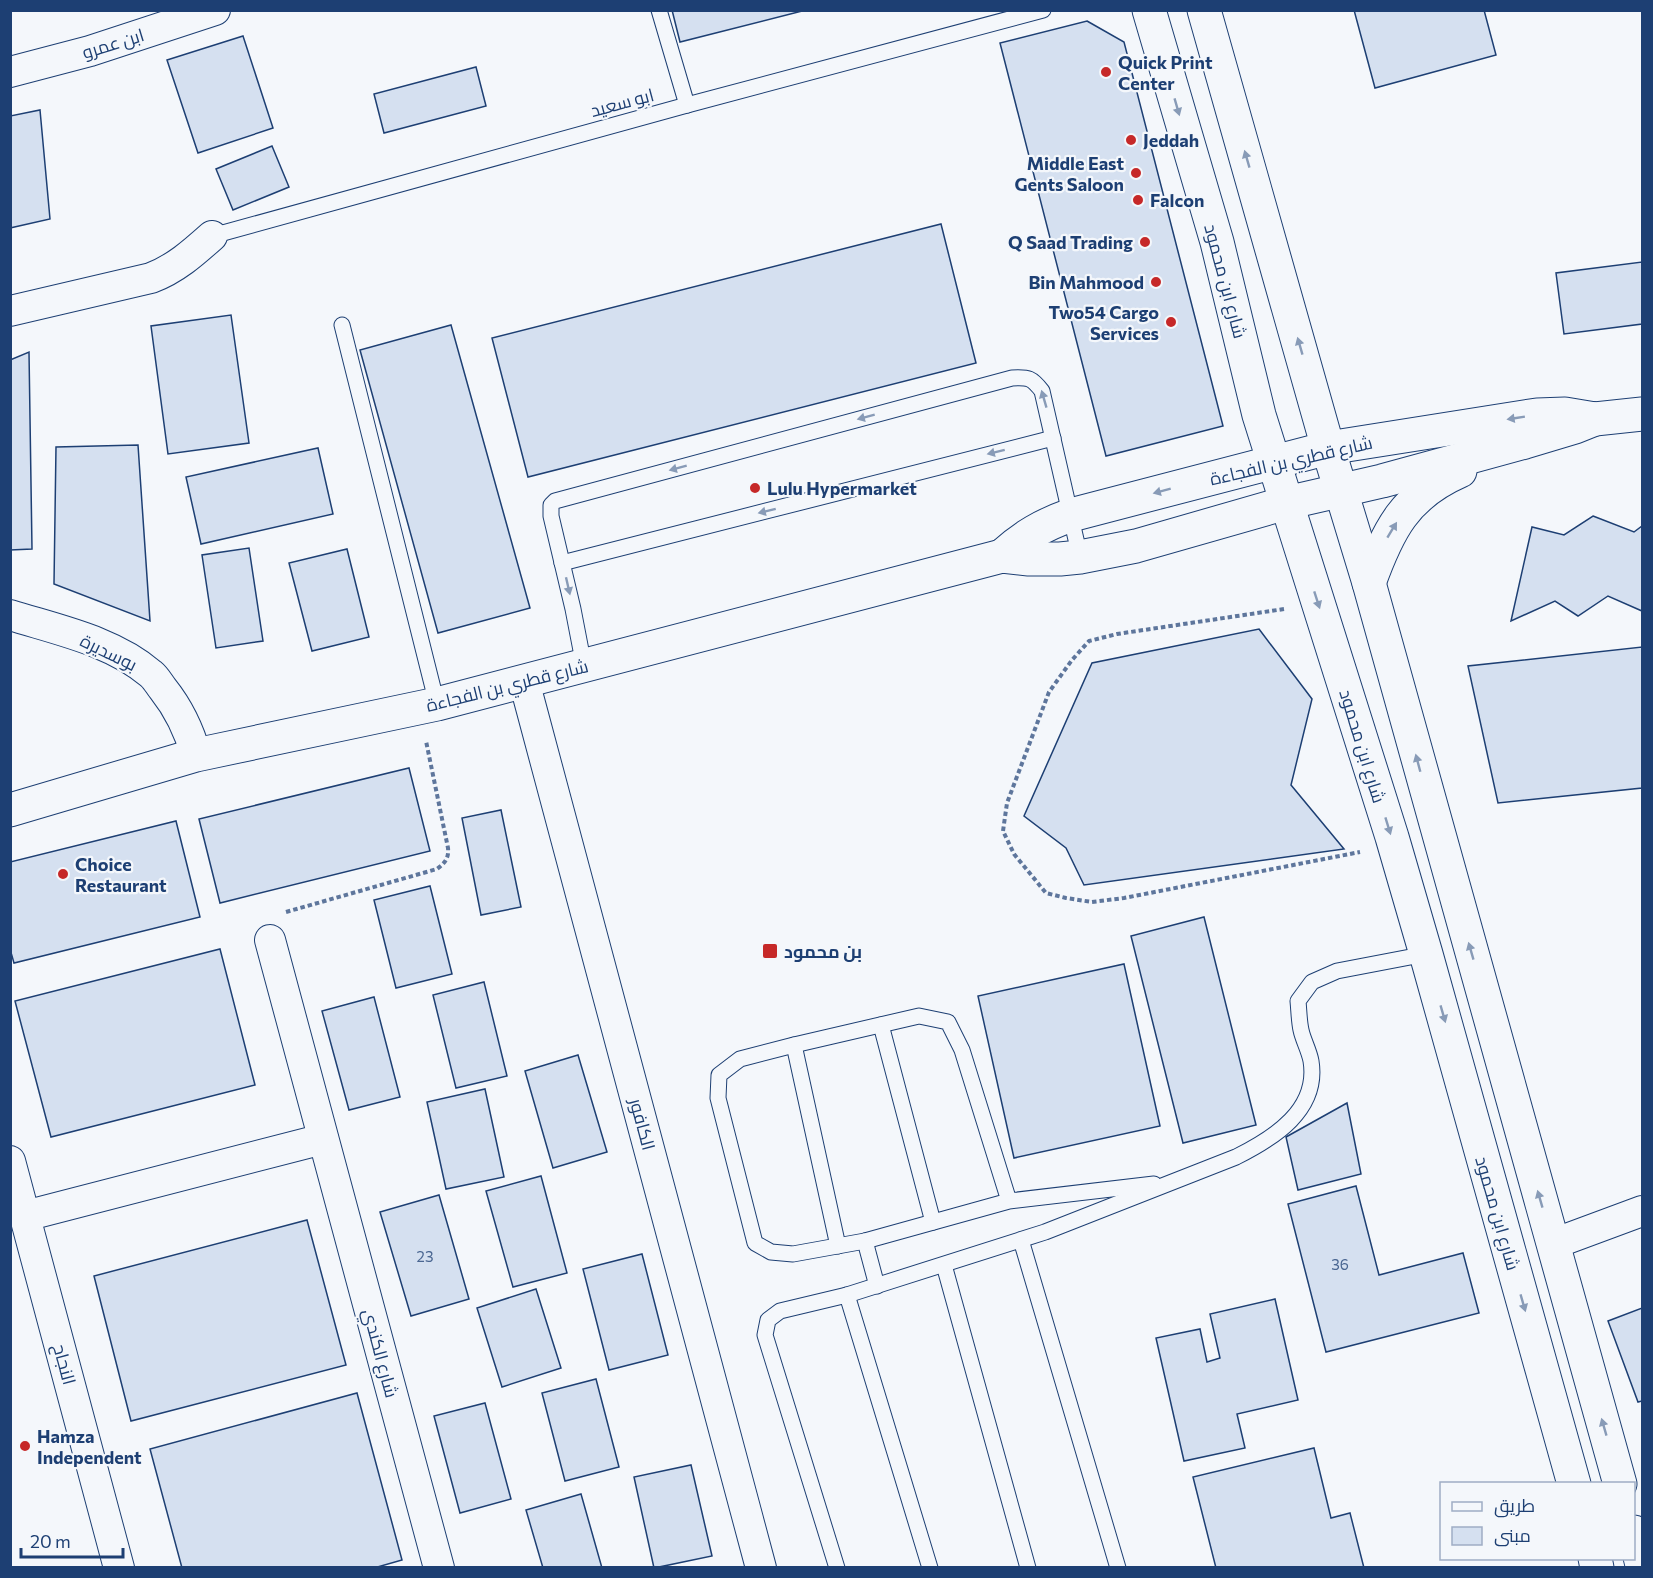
<svg xmlns="http://www.w3.org/2000/svg" width="1653" height="1578" viewBox="0 0 1653 1578" font-family="Commissioner,Cairo,sans-serif">
  <style>
    .building { fill: #d5e0f0; stroke: #1d3f73; stroke-width: 1.5 }
    .lines { fill: none; stroke-linecap: round; stroke-linejoin: round }
    .service-casing { stroke: #1d3f73; stroke-width: 17 }
    .minor-casing { stroke: #1d3f73; stroke-width: 32 }
    .tertiary-casing { stroke: #1d3f73; stroke-width: 35 }
    .path { stroke: #5e769c; stroke-width: 4; stroke-dasharray: 4.5 3; stroke-linecap: butt }
    .service { stroke: #f4f7fb; stroke-width: 15 }
    .minor { stroke: #f4f7fb; stroke-width: 30 }
    .tertiary { stroke: #f4f7fb; stroke-width: 33 }
    .oneway { fill: #889bb7 }
    .poi-dot { fill: #c62828; stroke: #f4f7fb; stroke-width: 2 }
    .labels { text-anchor: middle; dominant-baseline: central; stroke-width: 4.5; stroke-linejoin: round; paint-order: stroke }
    .number-label { font-size: 15px; fill: #4b6792 }
    .street-label { font-size: 18px; fill: #1d3f73; stroke: #f4f7fb }
    .poi-label { font-size: 18px; font-weight: bold; fill: #1d3f73; stroke: #f4f7fb; text-anchor: start }
  </style>
  <rect width="100%" height="100%" fill="#f4f7fb"/>
  <!-- building -->
  <g class="building">
    <polygon points="672,10 806,10 680,42"/>
    <polygon points="1354,10 1484,10 1496,55 1375,88"/>
    <polygon points="1087,21 1124,42 1223,426 1106,456 1000,43"/>
    <polygon points="243,36 273,128 198,153 167,60"/>
    <polygon points="476,67 486,106 384,133 374,94"/>
    <polygon points="40,110 50,219 10,228 10,116"/>
    <polygon points="272,146 289,187 233,210 216,169"/>
    <polygon points="941,224 976,363 528,477 492,338"/>
    <polygon points="1642,262 1642,324 1564,334 1556,273"/>
    <polygon points="231,315 249,443 168,454 151,326"/>
    <polygon points="451,325 530,608 438,633 360,350"/>
    <polygon points="29,352 32,549 10,550 10,360"/>
    <polygon points="138,445 150,621 54,584 56,447"/>
    <polygon points="318,448 333,514 201,544 186,477"/>
    <polygon points="1593,516 1634,532 1642,526 1642,611 1608,596 1578,616 1555,601 1511,621 1532,527 1564,535"/>
    <polygon points="249,548 263,641 216,648 202,555"/>
    <polygon points="347,549 369,637 312,651 289,563"/>
    <polygon points="1259,629 1312,699 1291,785 1344,849 1084,885 1066,848 1024,816 1092,663"/>
    <polygon points="1642,647 1642,788 1498,803 1468,666"/>
    <polygon points="409,768 430,851 220,903 199,819"/>
    <polygon points="501,810 521,907 481,915 462,818"/>
    <polygon points="176,821 200,917 14,963 10,949 10,862"/>
    <polygon points="430,886 452,974 396,988 374,900"/>
    <polygon points="1204,917 1256,1125 1183,1143 1131,936"/>
    <polygon points="220,949 255,1085 51,1137 15,1001"/>
    <polygon points="1124,964 1160,1126 1014,1158 978,996"/>
    <polygon points="484,982 507,1076 456,1088 433,995"/>
    <polygon points="374,997 400,1097 349,1110 322,1011"/>
    <polygon points="578,1055 607,1152 553,1168 525,1071"/>
    <polygon points="485,1089 504,1177 446,1189 427,1102"/>
    <polygon points="1347,1103 1361,1174 1298,1190 1286,1137"/>
    <polygon points="541,1176 567,1273 513,1287 486,1191"/>
    <polygon points="1356,1186 1379,1275 1463,1253 1479,1313 1326,1352 1288,1204"/>
    <polygon points="439,1195 469,1299 411,1316 380,1212"/>
    <polygon points="307,1220 346,1365 131,1421 94,1276"/>
    <polygon points="642,1254 668,1355 609,1370 583,1269"/>
    <polygon points="536,1289 561,1368 502,1387 477,1308"/>
    <polygon points="1275,1299 1298,1400 1237,1414 1245,1448 1184,1461 1156,1338 1200,1329 1207,1362 1220,1358 1210,1314"/>
    <polygon points="1642,1308 1642,1401 1638,1402 1608,1321"/>
    <polygon points="596,1379 619,1467 565,1481 542,1393"/>
    <polygon points="357,1393 402,1560 374,1568 182,1568 150,1449"/>
    <polygon points="485,1403 511,1499 460,1513 434,1416"/>
    <polygon points="1314,1448 1331,1518 1350,1513 1364,1568 1216,1568 1193,1477"/>
    <polygon points="691,1465 712,1556 654,1568 634,1477"/>
    <polygon points="581,1494 602,1568 543,1568 526,1510"/>
  </g>
  <g class="lines">
    <!-- service casing -->
    <g class="service-casing">
      <g id="service">
        <polyline points="659,10 687,105"/>
        <polyline points="212,236 687,105 1043,10"/>
        <polyline points="342,325 437,704"/>
        <polyline points="562,563 1053,438"/>
        <path d="M584,666L573,609L551,516V505L555,501L1012,378C1029,377 1032,378 1042,391L1080,557"/>
        <polyline points="881,1025 933,1222"/>
        <polyline points="794,1045 838,1246"/>
        <polyline points="1009,1201 962,1050 948,1022 919,1016 794,1045 740,1059 719,1075 718,1098 755,1243 771,1252 793,1254 865,1241 1009,1201 1154,1184"/>
        <polyline points="1021,1240 1118,1568"/>
        <polyline points="865,1241 877,1286"/>
        <polyline points="944,1265 1028,1568"/>
        <polyline points="847,1295 930,1568"/>
        <path d="M837,1568L765,1335L768,1320L780,1311L847,1295L1045,1232L1236,1157C1274,1138 1319,1110 1311,1061C1309,1050 1303,1040 1301,1030C1299,1021 1299,1011 1298,1001L1312,982L1337,971L1426,954"/>
      </g>
    </g>
    <!-- minor casing -->
    <g class="minor-casing">
      <g id="minor">
        <polyline points="10,72 90,51 215,10"/>
        <path d="M10,311L151,278C175,269 193,253 212,236"/>
        <path d="M10,615C58,630 113,641 151,674C156,678 159,684 163,689C179,709 189,730 196,755"/>
        <polyline points="524,681 761,1568"/>
        <polyline points="270,940 439,1568"/>
        <polyline points="10,1161 119,1568"/>
        <polyline points="25,1216 323,1139"/>
        <polyline points="1553,1244 1642,1211"/>
      </g>
    </g>
    <!-- tertiary casing -->
    <g class="tertiary-casing">
      <g id="tertiary">
        <polyline points="1149,10 1217,242 1259,415 1392,837 1426,954 1574,1484"/>
        <polyline points="1204,10 1328,448 1369,583 1620,1484"/>
        <path d="M1002,556C1024,536 1043,525 1071,515L1328,448L1537,415L1565,414L1595,419L1642,414"/>
        <path d="M1369,583C1388,530 1405,495 1460,471"/>
        <polyline points="10,810 196,755 437,704 1002,556 1029,559 1060,559 1080,557 1136,546 1286,503 1382,481 1525,442 1575,427 1595,419"/>
        <polyline points="1634,1532 1642,1565"/>
        <polyline points="1595,1558 1597,1568"/>
      </g>
    </g>
    <!-- path -->
    <g class="path">
      <polyline points="1284,609 1117,634 1089,641 1072,660 1049,692 1007,803 1003,831 1014,854 1046,893 1066,898 1092,902 1124,898 1360,852"/>
      <path d="M286,912L437,869C445,863 449,858 448,848L426,741"/>
    </g>
    <!-- service -->
    <use href="#service" class="service"/>
    <!-- minor -->
    <use href="#minor" class="minor"/>
    <!-- tertiary -->
    <use href="#tertiary" class="tertiary"/>
  </g>
  <!-- one-way arrows -->
  <defs><path id="oneway-solid" d="M-6-.8H1V-3.2L6.5 0L1 3.2V.8H-6Z" transform="scale(1.5)"/></defs>
  <g class="oneway">
    <use href="#oneway-solid" transform="translate(1177 107) rotate(74)"/>
    <use href="#oneway-solid" transform="translate(1247 159) rotate(-106)"/>
    <use href="#oneway-solid" transform="translate(1300 346) rotate(-106)"/>
    <use href="#oneway-solid" transform="translate(1044 399) rotate(-106)"/>
    <use href="#oneway-solid" transform="translate(866 417) rotate(165)"/>
    <use href="#oneway-solid" transform="translate(1516 418) rotate(171)"/>
    <use href="#oneway-solid" transform="translate(996 452) rotate(166)"/>
    <use href="#oneway-solid" transform="translate(678 468) rotate(165)"/>
    <use href="#oneway-solid" transform="translate(1162 491) rotate(165)"/>
    <use href="#oneway-solid" transform="translate(767 511) rotate(166)"/>
    <use href="#oneway-solid" transform="translate(1392 530) rotate(-59)"/>
    <use href="#oneway-solid" transform="translate(568 586) rotate(77)"/>
    <use href="#oneway-solid" transform="translate(1317 600) rotate(72)"/>
    <use href="#oneway-solid" transform="translate(1418 763) rotate(-105)"/>
    <use href="#oneway-solid" transform="translate(1388 826) rotate(73)"/>
    <use href="#oneway-solid" transform="translate(1471 951) rotate(-106)"/>
    <use href="#oneway-solid" transform="translate(1443 1014) rotate(74)"/>
    <use href="#oneway-solid" transform="translate(1540 1199) rotate(-106)"/>
    <use href="#oneway-solid" transform="translate(1523 1303) rotate(74)"/>
    <use href="#oneway-solid" transform="translate(1604 1427) rotate(-106)"/>
  </g>
  <!-- markers -->
  <g class="poi-dot">
    <circle cx="1106" cy="72" r="6"/>
    <circle cx="1131" cy="140" r="6"/>
    <circle cx="1136" cy="173" r="6"/>
    <circle cx="1138" cy="200" r="6"/>
    <circle cx="1145" cy="242" r="6"/>
    <circle cx="1156" cy="282" r="6"/>
    <circle cx="1171" cy="322" r="6"/>
    <circle cx="755" cy="488" r="6"/>
    <circle cx="63" cy="874" r="6"/>
    <rect x="762" y="943" width="16" height="16" rx="3"/>
    <circle cx="25" cy="1446" r="6"/>
  </g>
  <g class="labels">
    <!-- number labels -->
    <g class="number-label">
      <text x="425" y="1256">23</text>
      <text x="1340" y="1264">36</text>
    </g>
    <!-- street labels -->
    <g class="street-label">
      <text transform="translate(113 43) rotate(-17)">ابن عمرو</text>
      <text transform="translate(622 102) rotate(-15)">ابو سعيد</text>
      <text transform="translate(1226 281) rotate(75)">شارع ابن محمود</text>
      <text transform="translate(1291 460) rotate(-13)">شارع قطري بن الفجاءة</text>
      <text transform="translate(109 652) rotate(26)">بوسديرة</text>
      <text transform="translate(507 685) rotate(-14)">شارع قطري بن الفجاءة</text>
      <text transform="translate(1363 746) rotate(73)">شارع ابن محمود</text>
      <text transform="translate(643 1124) rotate(75)">الكافور</text>
      <text transform="translate(1498 1213) rotate(74)">شارع ابن محمود</text>
      <text transform="translate(381 1353) rotate(75)">شارع الكندي</text>
      <text transform="translate(65 1364) rotate(75)">النجاح</text>
    </g>
    <!-- poi labels -->
    <g class="poi-label">
      <text x="1118" y="62">Quick Print<tspan x="1118" dy="21">Center</tspan></text>
      <text x="1143" y="140">Jeddah</text>
      <text x="1124" y="163" text-anchor="end">Middle East<tspan x="1124" dy="21">Gents Saloon</tspan></text>
      <text x="1150" y="200">Falcon</text>
      <text x="1133" y="242" text-anchor="end">Q Saad Trading</text>
      <text x="1144" y="282" text-anchor="end">Bin Mahmood</text>
      <text x="1159" y="312" text-anchor="end">Two54 Cargo<tspan x="1159" dy="21">Services</tspan></text>
      <text x="767" y="488">Lulu Hypermarket</text>
      <text x="75" y="864">Choice<tspan x="75" dy="21">Restaurant</tspan></text>
      <text x="784" y="951">بن محمود</text>
      <text x="37" y="1436">Hamza<tspan x="37" dy="21">Independent</tspan></text>
    </g>
  </g>
  <!-- border -->
  <rect width="1653" height="1578" fill="none" stroke="#1d3f73" stroke-width="24"/>
  <!-- legend -->
  <rect x="1440" y="1482" width="195" height="78" fill="#f4f7fb" stroke="#9eadc5" stroke-width="1.5"/>
  <rect x="1452" y="1502" width="30" height="9" fill="#f4f7fb" stroke="#9eadc5" stroke-width="1.5"/>
  <text x="1494" y="1512" font-size="18" fill="#1d3f73">طريق</text>
  <rect x="1452" y="1527" width="30" height="18" fill="#d5e0f0" stroke="#9eadc5" stroke-width="1.5"/>
  <text x="1494" y="1542" font-size="18" fill="#1d3f73">مبنى</text>
  <!-- scale -->
  <path d="M21 1548v9h102v-9" fill="none" stroke="#1d3f73" stroke-width="3"/>
  <text x="30" y="1548" font-size="18" fill="#1d3f73" stroke="#f4f7fb" stroke-width="4.5" paint-order="stroke">20 m</text>
</svg>
